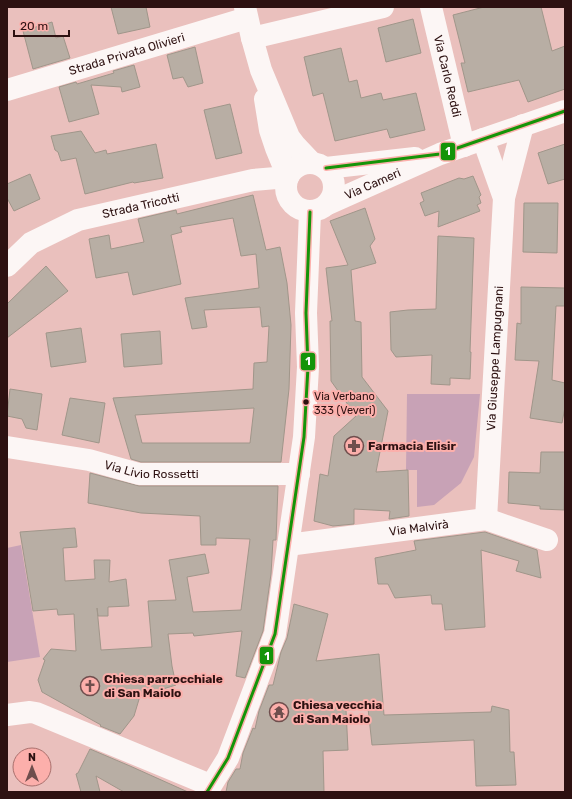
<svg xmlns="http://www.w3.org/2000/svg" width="572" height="799" viewBox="0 0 572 799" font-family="Rubik,sans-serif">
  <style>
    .green { fill: #c8a2b6 }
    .building { fill: #b8aea4; stroke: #a0968a; fill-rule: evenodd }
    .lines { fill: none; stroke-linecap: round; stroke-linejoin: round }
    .minor { stroke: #fcf6f5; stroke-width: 22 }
    .major { stroke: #fcf6f5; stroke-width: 22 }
    .bus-1-casing { stroke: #fcafab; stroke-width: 6 }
    .bus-1 { stroke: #149408; stroke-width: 3 }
    .bus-dot { fill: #2d1111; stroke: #fcafab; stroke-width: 1.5 }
    .labels { text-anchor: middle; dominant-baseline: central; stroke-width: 4; stroke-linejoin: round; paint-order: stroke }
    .bus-label { font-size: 11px; fill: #2d1111; stroke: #fcafab; text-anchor: start }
    .street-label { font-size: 12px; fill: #2d1111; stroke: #fcafab }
    .poi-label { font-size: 12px; font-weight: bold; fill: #2d1111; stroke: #fcafab; text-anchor: start }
    .line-badge { stroke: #fcafab; stroke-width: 1.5 }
    .badge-label { font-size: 11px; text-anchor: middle; font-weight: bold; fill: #fff }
  </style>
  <rect width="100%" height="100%" fill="#eac0bd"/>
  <!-- green -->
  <g class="green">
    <polygon points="407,394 480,394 474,457 461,483 434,505 417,507 417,470 406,470"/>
    <polygon points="21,545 40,657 7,662 7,548"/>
  </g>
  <!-- building -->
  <g class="building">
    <polygon points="111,7 146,7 150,27 118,34"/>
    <polygon points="484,7 541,7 552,51 565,46 565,89 528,102 519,80 468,92 461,63 465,63 453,15"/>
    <polygon points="413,19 421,53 386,62 378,28"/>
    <polygon points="52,22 56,38 63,36 70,58 33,69 23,31"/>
    <polygon points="195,47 203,83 188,87 183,77 173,79 167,55"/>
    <polygon points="341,48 349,82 357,80 361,98 381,93 383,100 416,93 425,130 390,138 387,129 335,141 323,93 313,96 304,57"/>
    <polygon points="134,65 140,87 122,92 121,87 91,85 99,114 69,122 59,87 76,82 77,84 114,73 113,71"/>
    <polygon points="230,104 242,153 216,159 204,110"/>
    <polygon points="81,131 95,153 106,150 107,154 156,144 163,178 134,183 133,182 85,194 76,158 61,161 58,152 55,150 51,136"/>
    <polygon points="565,144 565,179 548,184 538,153"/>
    <polygon points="30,174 40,199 14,211 7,198 7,184"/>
    <polygon points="473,176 481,195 479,197 481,203 477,205 480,211 438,227 439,211 425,216 420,203 424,201 421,193 459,178 464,179"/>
    <path d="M253,195L266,250L280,247L287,283L291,325L289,389L281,462H141L131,459L113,398L253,389L254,363L267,362L269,326L262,327L260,307L204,310L207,327L192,329L185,298L259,288L256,254L241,256L233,218L180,227L182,232L171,235L181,284L133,295L128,272L96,278L89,239L109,235L111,249L144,242L138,219L176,210L177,214ZM254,408L250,443H142L135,415Z"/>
    <polygon points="524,203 558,203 557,253 523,252"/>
    <polygon points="365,208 375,239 370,246 376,263 351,270 355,321 361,322 362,377 388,411 376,472 408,470 409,516 389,519 390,511 354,509 354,524 333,526 314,521 320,474 328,476 334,436 356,416 331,381 330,321 332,321 326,268 348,265 330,221"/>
    <polygon points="438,236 474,238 470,352 471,352 470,379 450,378 450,385 431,384 432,355 396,357 391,350 390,312 408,310 436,309"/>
    <polygon points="46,266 68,291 7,338 7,304"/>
    <polygon points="521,287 565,288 565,306 556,306 552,380 565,383 565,407 562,423 530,418 539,361 515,360 517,323 521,324"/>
    <polygon points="81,328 86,362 51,367 46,333"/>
    <polygon points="160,331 162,364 124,367 121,334"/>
    <polygon points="10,389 42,394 37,430 26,428 22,419 7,416"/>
    <polygon points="70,398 105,403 99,443 62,435"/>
    <polygon points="541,452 565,452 564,510 540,509 540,506 508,503 509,472 540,473"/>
    <polygon points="90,473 139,486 278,486 276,540 273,540 271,574 263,631 245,678 236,676 242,631 194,636 193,633 168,634 172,666 176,685 140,696 134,716 120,734 100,726 101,725 42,692 38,680 45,660 43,659 51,649 76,651 74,614 58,615 57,609 33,611 20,532 75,528 77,547 63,548 65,581 95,579 94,560 110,560 109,582 126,579 129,606 108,607 108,616 98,616 97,608 101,650 152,647 148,601 176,600 169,560 205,554 209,573 187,577 193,612 241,610 250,539 216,538 216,545 201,545 200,516 141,513 88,503"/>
    <polygon points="485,532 537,550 541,578 516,571 519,561 481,550 485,627 445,630 442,604 432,604 431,595 395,598 388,584 378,584 375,558 416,550 414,541"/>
    <polygon points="294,604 328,614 316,661 379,654 384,715 491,712 492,706 509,710 510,752 514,752 516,785 476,786 474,740 372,745 368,708 346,710 348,750 323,751 324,792 226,792 228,782 236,769 240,769 243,753 253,728 255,729 259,711 269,685 273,685 281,652 287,638"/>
    <polygon points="90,749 130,766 188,792 124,792 96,776 100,792 81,792 76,774 78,773"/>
  </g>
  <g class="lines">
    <!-- minor -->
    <g class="minor">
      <path id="s1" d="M431,7L464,146"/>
      <polyline points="252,38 383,7"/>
      <path id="s2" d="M7,90L247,18"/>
      <polyline points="483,139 504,198"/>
      <path id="s3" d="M7,266L31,243L78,220L253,180L288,177"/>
      <path id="s4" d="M7,447L89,460L139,474H299"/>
      <path id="s5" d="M486,519L504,198L523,125"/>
      <path id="s6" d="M288,545L486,519L547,540"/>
      <polyline points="7,715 30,712 36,713 210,785"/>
      <polyline points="207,792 228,758 275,634 304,437 308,367 306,313 310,212"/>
    </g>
    <!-- major -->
    <g class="major">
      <polyline points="245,7 252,38 261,70 289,137 295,145 312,163"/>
      <polyline points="265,99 270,130 276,148 288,177"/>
      <circle cx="310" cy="187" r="24"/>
      <polyline points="326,168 415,158"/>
      <path id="s7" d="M328,204L440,154L565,111"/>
    </g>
    <!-- bus-1 casing -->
    <g class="bus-1-casing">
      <g id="bus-1">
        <polyline points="326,168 440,154 565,111"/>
        <polyline points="207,792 228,758 275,634 304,437 308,367 306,313 310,212"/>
      </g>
    </g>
    <!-- bus-1 -->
    <use href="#bus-1" class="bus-1"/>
  </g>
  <!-- icons -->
  <defs>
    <g id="pharmacy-ring" transform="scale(1)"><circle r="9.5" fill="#fcafab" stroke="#6f4e4d" stroke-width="1.5"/><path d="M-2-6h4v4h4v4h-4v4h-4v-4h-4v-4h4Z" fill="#6f4e4d"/></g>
    <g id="church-ring" transform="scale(1)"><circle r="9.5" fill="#fcafab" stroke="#6f4e4d" stroke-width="1.5"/><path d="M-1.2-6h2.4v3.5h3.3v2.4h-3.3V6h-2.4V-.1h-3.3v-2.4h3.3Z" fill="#6f4e4d"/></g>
    <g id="temple-ring" transform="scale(1)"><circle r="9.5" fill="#fcafab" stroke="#6f4e4d" stroke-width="1.5"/><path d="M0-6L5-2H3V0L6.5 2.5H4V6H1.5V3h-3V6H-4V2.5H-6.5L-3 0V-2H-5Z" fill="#6f4e4d"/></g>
  </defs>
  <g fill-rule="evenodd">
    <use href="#pharmacy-ring" x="354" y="446"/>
    <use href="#church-ring" x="90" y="686"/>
    <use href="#temple-ring" x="279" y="712"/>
  </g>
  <!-- markers -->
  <circle class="bus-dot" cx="306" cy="402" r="3.5"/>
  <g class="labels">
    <!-- bus labels -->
    <g class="bus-label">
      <text x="314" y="396">Via Verbano<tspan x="314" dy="14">333 (Veveri)</tspan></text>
    </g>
    <!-- street labels -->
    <g class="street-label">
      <text stroke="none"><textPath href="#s2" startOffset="125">Strada Privata Olivieri</textPath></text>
      <text stroke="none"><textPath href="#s1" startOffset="71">Via Carlo Reddi</textPath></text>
      <text stroke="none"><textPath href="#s7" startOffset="49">Via Cameri</textPath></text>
      <text stroke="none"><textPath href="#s3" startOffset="150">Strada Tricotti</textPath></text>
      <text stroke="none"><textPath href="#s5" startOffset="161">Via Giuseppe Lampugnani</textPath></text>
      <text stroke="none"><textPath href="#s4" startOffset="147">Via Livio Rossetti</textPath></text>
      <text stroke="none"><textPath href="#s6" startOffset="132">Via Malvirà</textPath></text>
    </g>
    <!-- poi labels -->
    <g class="poi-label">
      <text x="368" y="446">Farmacia Elisir</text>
      <text x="104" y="679">Chiesa parrocchiale<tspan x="104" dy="14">di San Maiolo</tspan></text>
      <text x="293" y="705">Chiesa vecchia<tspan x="293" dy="14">di San Maiolo</tspan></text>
    </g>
  </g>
  <g class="line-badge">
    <rect x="440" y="142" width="16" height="19" rx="4" fill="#149408"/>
    <rect x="300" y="352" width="16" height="19" rx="4" fill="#149408"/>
    <rect x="259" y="646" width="15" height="19" rx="4" fill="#149408"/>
  </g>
  <g class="badge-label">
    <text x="448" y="155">1</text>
    <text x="308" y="365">1</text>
    <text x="267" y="660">1</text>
  </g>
  <!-- border -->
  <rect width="572" height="799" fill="none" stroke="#2d1111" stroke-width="16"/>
  <!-- north arrow -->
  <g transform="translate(32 767)"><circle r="19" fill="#fcafab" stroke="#a9706d"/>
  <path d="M0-3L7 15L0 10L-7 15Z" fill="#6f4e4d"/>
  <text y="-6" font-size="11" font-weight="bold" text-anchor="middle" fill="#2d1111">N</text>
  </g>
  <!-- scale -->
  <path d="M14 30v6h55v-6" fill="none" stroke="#2d1111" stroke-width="2"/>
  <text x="20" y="30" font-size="12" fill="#2d1111" stroke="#fcafab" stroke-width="3" paint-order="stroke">20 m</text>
</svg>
